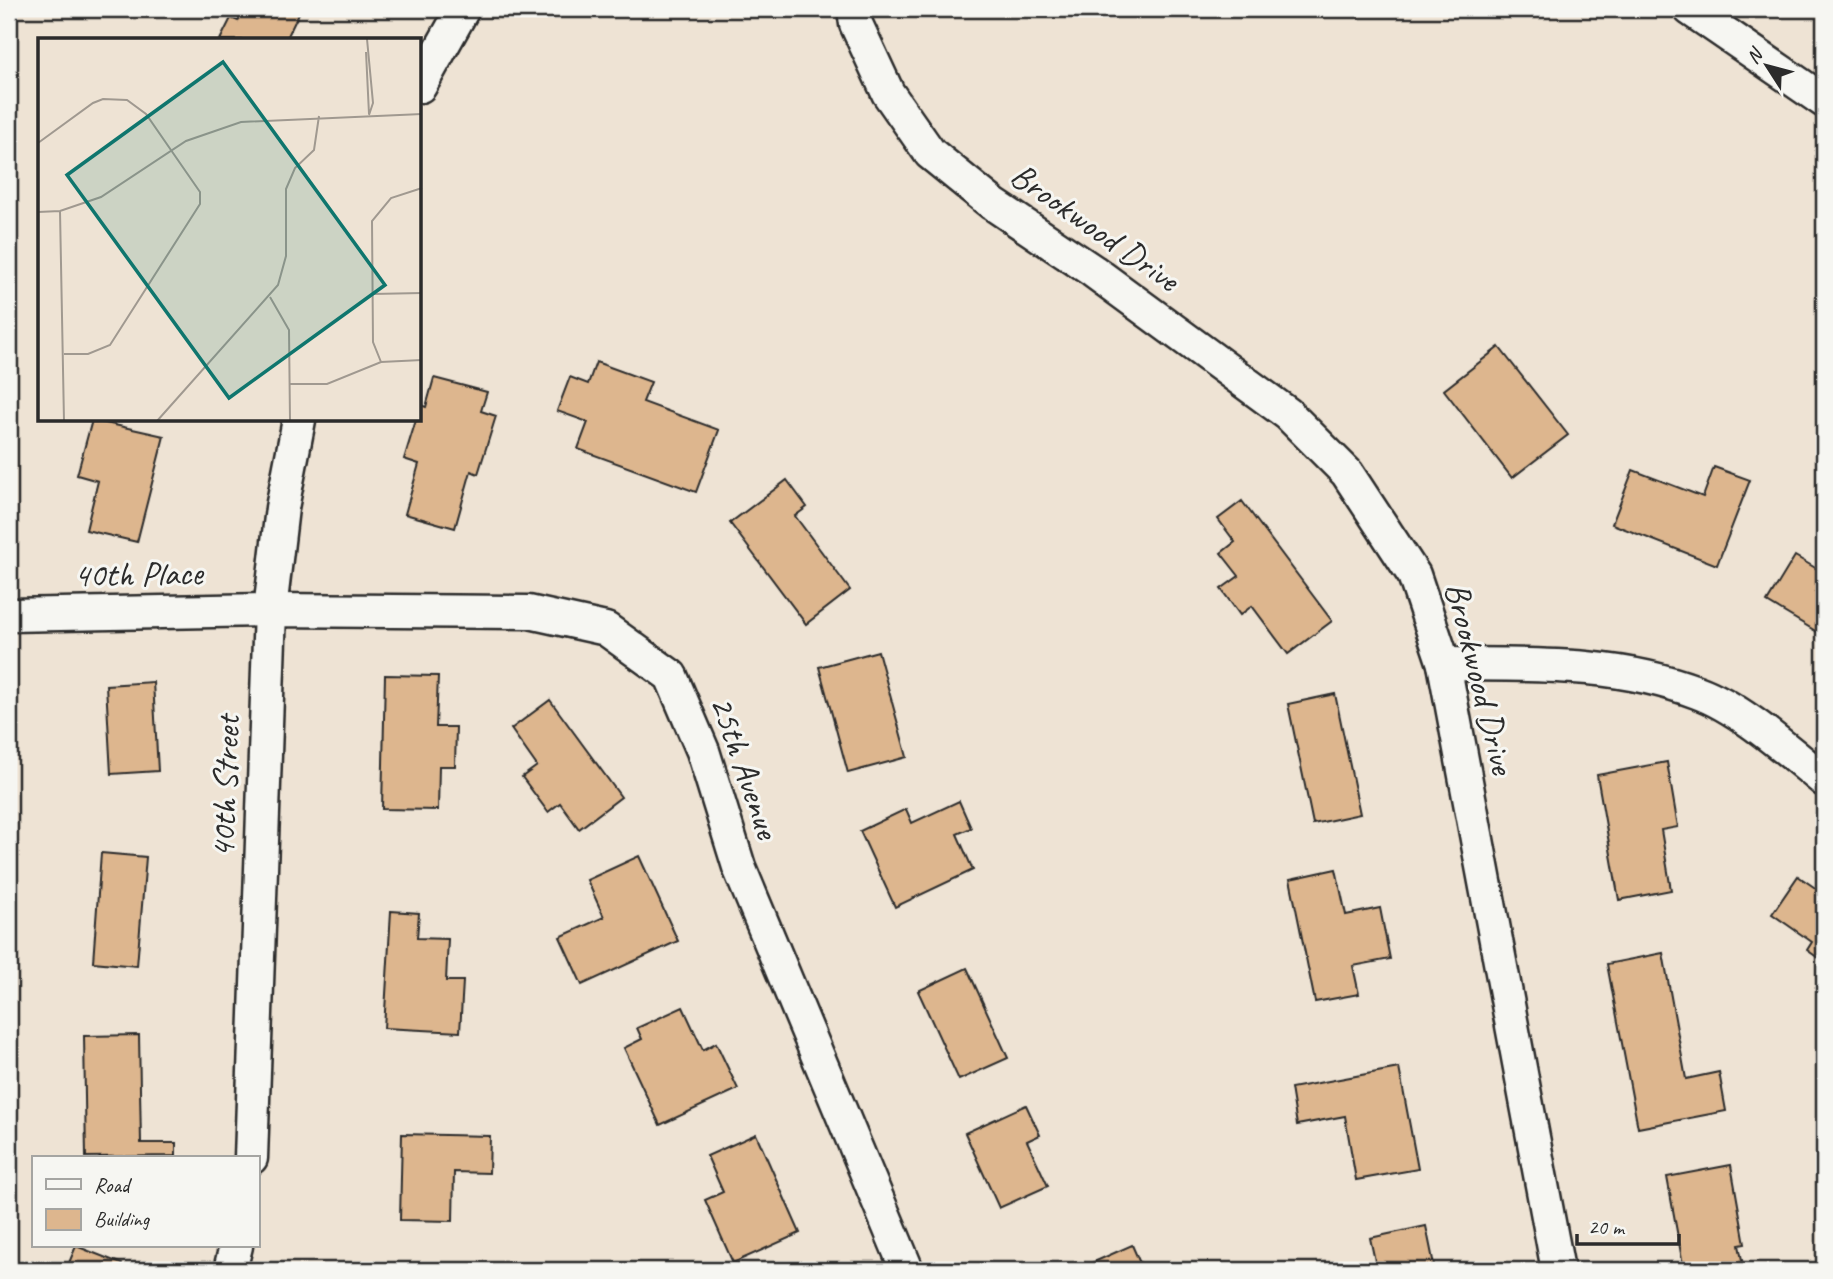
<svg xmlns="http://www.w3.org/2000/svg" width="1833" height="1279" viewBox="0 0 1833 1279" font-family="Caveat,sans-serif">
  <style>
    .building { fill: #ddb68e; stroke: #2b2b2b; stroke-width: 2 }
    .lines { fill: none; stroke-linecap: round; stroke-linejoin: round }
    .street-casing { stroke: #2b2b2b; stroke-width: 37 }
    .street { stroke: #f6f6f2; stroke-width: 32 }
    .labels { text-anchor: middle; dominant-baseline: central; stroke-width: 6; stroke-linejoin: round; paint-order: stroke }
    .street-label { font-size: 35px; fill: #2b2b2b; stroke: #f6f6f2 }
    .inset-road { fill: none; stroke: #a09990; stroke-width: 2 }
    .view { fill: #0f766e; fill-opacity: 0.15; stroke: #0f766e; stroke-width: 3.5 }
    .inset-edge { fill: none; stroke: #2b2b2b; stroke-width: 3.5 }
  </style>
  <rect width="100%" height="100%" fill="#eee3d4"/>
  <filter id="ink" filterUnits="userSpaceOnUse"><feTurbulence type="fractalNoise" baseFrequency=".0143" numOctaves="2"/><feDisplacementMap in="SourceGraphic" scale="14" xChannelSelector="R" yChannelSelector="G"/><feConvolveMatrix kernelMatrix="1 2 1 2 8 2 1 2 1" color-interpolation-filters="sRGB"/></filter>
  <g filter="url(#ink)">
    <!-- building -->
    <g class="building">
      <polygon points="244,9 301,9 286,40 220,40 231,18 238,21"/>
      <polygon points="1499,347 1568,435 1512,478 1444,390"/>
      <polygon points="596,362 651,382 643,402 719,430 696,492 578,449 588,422 557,411 570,377 588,384"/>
      <polygon points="434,378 487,392 481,411 496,416 478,474 471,471 455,528 405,514 419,464 404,459 416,420 420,420 420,405 426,407"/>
      <polygon points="92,420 164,436 137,542 86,530 98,481 77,475"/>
      <polygon points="1714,467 1750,480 1717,565 1612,524 1633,470 1703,497"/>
      <polygon points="787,480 807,507 795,516 850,590 806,624 730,523"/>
      <polygon points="1242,501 1332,621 1288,654 1252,606 1240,615 1221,589 1239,576 1221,553 1235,542 1218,519"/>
      <polygon points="1795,556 1824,573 1824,636 1767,602"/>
      <polygon points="878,651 907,757 848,773 819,667"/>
      <polygon points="385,675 438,676 436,727 456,727 455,766 439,766 438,810 382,809"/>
      <polygon points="153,682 158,771 111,774 106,685"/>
      <polygon points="1335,694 1360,814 1313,824 1288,704"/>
      <polygon points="550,700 621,797 579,829 560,803 548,812 522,777 537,766 511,729"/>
      <polygon points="1667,762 1678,827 1661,830 1671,890 1619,900 1597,775"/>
      <polygon points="959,801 971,828 957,834 973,870 895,907 860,831 906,809 912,823"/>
      <polygon points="101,853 146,857 137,966 93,962"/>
      <polygon points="639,856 678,941 582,985 560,937 604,917 587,880"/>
      <polygon points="1336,869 1346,915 1380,908 1390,959 1353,966 1359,994 1315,1002 1290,879"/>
      <polygon points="1798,876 1824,894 1824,962 1807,950 1812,942 1772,914"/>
      <polygon points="391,911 419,913 417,938 448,939 446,981 463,981 460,1032 384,1028"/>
      <polygon points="1663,953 1686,1079 1719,1072 1726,1111 1638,1128 1607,964"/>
      <polygon points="967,968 1008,1058 959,1080 918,991"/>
      <polygon points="683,1007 703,1050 716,1043 738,1089 660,1125 624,1048 642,1039 637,1028"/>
      <polygon points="139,1035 141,1143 176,1143 176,1156 86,1157 84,1036"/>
      <polygon points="1399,1068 1418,1169 1356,1180 1345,1116 1297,1125 1291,1088"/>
      <polygon points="1026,1105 1040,1135 1027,1141 1048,1186 999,1208 965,1133"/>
      <polygon points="402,1134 490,1136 489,1173 454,1172 453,1221 400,1220"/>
      <polygon points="756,1134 800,1233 733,1263 705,1200 723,1192 707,1156"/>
      <polygon points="1731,1165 1745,1244 1739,1245 1744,1270 1684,1270 1667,1177"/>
      <polygon points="1426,1226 1435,1270 1377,1270 1370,1238"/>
      <polygon points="1132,1245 1143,1270 1076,1270"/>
      <polygon points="76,1246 122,1264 119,1270 66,1270"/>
    </g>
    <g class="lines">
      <!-- street casing -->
      <g class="street-casing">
        <g id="street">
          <polyline points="854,9 856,24 888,93 930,153 993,204 1093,271 1288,414 1347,473 1414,575 1444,664 1558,1270"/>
          <polyline points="1690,9 1824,101"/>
          <polyline points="420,86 463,9"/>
          <polyline points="9,615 270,610 529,612 606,629 671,676 703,751 739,867 907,1270"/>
          <path d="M1444,664C1530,665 1616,661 1697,692C1741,708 1788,751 1824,780"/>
          <polyline points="251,1158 270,610 282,508 299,420"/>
          <polyline points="230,1270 236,1246"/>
        </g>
      </g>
      <!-- street -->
      <use href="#street" class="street"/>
    </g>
  </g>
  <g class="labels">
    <!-- street labels -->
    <g class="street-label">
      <text transform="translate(1095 227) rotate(35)">Brookwood Drive</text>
      <text transform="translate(138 574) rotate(-1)">40th Place</text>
      <text transform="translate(1480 678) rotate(76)">Brookwood Drive</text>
      <text transform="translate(745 767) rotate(71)">25th Avenue</text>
      <text transform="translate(225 787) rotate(-88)">40th Street</text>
    </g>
  </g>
  <!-- overview -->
  <g transform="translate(38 38)">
    <rect width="383" height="383" fill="#eee3d4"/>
    <path class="inset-road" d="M329,1L335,65L331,77M328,14L331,76M0,105L55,65L65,61L89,62L108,76L162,154V166L72,307L50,316H26M22,173L26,383M0,174L22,173L63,159L148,103L203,84L384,76M334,256L384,255M232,259L251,292L252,383M343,324L335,304L334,183L353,160L384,150M252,346H289L343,324L384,322M119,383L240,247L248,218V151L257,130L276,112L281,78"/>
    <path class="view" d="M185,24L347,247L191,360L29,137Z"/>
    <rect width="383" height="383" class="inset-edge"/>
  </g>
  <!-- margin -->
  <rect width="1833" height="1279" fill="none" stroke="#f6f6f2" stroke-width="35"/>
  <rect x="18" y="18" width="1798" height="1244" fill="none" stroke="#2b2b2b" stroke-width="2.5" filter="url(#ink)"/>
  <!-- legend -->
  <rect x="32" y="1156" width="228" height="91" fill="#f6f6f2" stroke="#a5a5a2" stroke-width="2"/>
  <rect x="46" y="1179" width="35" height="10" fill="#f6f6f2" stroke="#a5a5a2" stroke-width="2"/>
  <text x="94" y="1192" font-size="21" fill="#2b2b2b">Road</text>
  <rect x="46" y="1209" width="35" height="21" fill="#ddb68e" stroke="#a5a5a2" stroke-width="2"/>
  <text x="94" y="1226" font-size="21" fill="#2b2b2b">Building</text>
  <!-- north arrow -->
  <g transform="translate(1767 66) rotate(306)" stroke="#f6f6f2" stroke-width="5" paint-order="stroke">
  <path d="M0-5L12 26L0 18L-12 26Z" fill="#2b2b2b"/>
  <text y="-10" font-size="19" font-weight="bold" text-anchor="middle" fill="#2b2b2b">N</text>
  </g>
  <!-- scale -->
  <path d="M1577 1234v10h102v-10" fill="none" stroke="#2b2b2b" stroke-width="3.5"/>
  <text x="1588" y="1234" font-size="21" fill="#2b2b2b" stroke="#f6f6f2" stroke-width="5" paint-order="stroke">20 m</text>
</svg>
